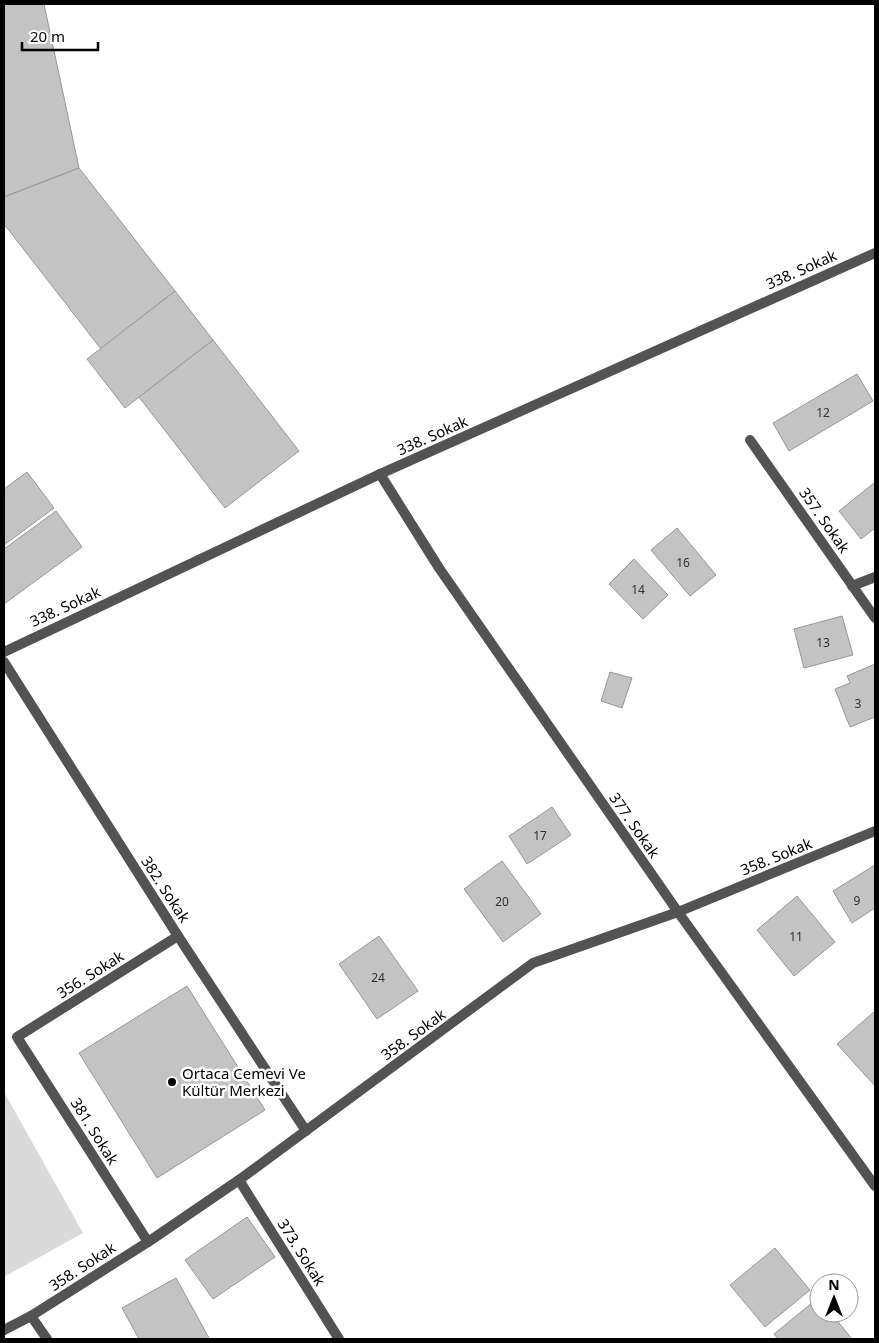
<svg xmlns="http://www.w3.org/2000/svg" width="879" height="1343" viewBox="0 0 879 1343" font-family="'Noto Sans',sans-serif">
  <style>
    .green { fill: #dadada }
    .building { fill: #c3c3c3; stroke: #979797 }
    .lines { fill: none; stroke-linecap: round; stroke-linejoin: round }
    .street { stroke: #535353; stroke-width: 10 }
    .poi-dot { fill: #000; stroke: #fff; stroke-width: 2 }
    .labels { text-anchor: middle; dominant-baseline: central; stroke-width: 5; stroke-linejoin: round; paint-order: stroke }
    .number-label { font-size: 12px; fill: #313131 }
    .street-label { font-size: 15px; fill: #000; stroke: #fff }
    .poi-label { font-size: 15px; fill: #000; stroke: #fff; text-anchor: start }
  </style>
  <rect width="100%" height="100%" fill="#fff"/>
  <!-- green -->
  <polygon class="green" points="4,1092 83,1233 4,1277"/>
  <!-- building -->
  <g class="building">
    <polygon points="4,4 44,4 79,168 4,197"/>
    <polygon points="79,168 175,291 101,349 4,224 4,197"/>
    <polygon points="175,291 213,340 125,408 87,359"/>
    <polygon points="213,340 299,451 225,508 139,397"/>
    <polygon points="857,374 873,401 789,451 773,423"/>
    <polygon points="27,472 54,508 4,545 4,489"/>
    <polygon points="874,483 875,484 875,528 861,539 839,511"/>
    <polygon points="56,511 82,547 4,604 4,549"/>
    <polygon points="677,528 716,575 690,596 651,550"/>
    <polygon points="634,559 668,595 643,619 609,584"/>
    <polygon points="842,616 853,655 804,668 794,629"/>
    <polygon points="875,664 875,717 850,727 835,689 850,683 847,676"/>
    <polygon points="610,672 632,678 622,708 601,701"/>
    <polygon points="552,807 571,835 527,864 509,836"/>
    <polygon points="502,861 541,914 503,942 464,889"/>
    <polygon points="875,865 875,908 852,923 833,891"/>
    <polygon points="797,896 835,942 794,976 757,930"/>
    <polygon points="379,936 418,991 377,1019 339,964"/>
    <polygon points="187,986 265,1110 157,1178 79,1053"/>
    <polygon points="875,1011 875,1086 837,1044"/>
    <polygon points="247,1217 275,1257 213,1299 185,1260"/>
    <polygon points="775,1248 810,1290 765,1327 730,1285"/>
    <polygon points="176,1278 209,1338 206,1339 139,1339 122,1308"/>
    <polygon points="818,1298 819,1313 831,1313 852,1339 778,1339 774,1334"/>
  </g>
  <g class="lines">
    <!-- street -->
    <g class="street">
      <polyline points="750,440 875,618"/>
      <polyline points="380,474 439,568 678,912 875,1186"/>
      <polyline points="852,586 875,577"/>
      <polyline points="4,652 380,474 875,253"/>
      <polyline points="4,662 178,936 306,1131"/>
      <polyline points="239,1180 339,1339"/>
      <polyline points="148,1242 17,1037 178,936"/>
      <polyline points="31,1316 47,1339"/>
      <polyline points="4,1330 31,1316 148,1242 239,1180 533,963 678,912 875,831"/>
    </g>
  </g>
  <!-- markers -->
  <circle class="poi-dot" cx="172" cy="1082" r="5"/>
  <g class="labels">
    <!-- number labels -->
    <g class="number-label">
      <text x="823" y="412">12</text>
      <text x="683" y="562">16</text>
      <text x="638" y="589">14</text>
      <text x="823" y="642">13</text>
      <text x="858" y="703">3</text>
      <text x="540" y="835">17</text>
      <text x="857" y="900">9</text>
      <text x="502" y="901">20</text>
      <text x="796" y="936">11</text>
      <text x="378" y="977">24</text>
    </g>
    <!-- street labels -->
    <g class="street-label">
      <text transform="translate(801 269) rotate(-24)">338. Sokak</text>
      <text transform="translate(432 435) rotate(-24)">338. Sokak</text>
      <text transform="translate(825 520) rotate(55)">357. Sokak</text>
      <text transform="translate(65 606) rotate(-25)">338. Sokak</text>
      <text transform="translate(635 825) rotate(55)">377. Sokak</text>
      <text transform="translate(776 856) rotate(-22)">358. Sokak</text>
      <text transform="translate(166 889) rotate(57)">382. Sokak</text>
      <text transform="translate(90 974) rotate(-32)">356. Sokak</text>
      <text transform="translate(413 1034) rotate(-36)">358. Sokak</text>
      <text transform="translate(95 1131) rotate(58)">381. Sokak</text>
      <text transform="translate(302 1252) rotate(58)">373. Sokak</text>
      <text transform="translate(82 1266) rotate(-33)">358. Sokak</text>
    </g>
    <!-- poi labels -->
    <g class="poi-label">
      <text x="182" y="1073">Ortaca Cemevi Ve<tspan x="182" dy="17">Kültür Merkezi</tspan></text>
    </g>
  </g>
  <!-- border -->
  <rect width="879" height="1343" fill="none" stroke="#000000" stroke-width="10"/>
  <!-- north arrow -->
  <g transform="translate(834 1298)"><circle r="24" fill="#ffffff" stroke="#999999"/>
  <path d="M0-4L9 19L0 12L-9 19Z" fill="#000000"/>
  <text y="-8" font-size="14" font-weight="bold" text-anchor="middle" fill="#000000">N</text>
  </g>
  <!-- scale -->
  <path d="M22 42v8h76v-8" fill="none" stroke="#000000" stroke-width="2.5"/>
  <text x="30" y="42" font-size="15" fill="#000000" stroke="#ffffff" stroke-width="4" paint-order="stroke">20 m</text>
</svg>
